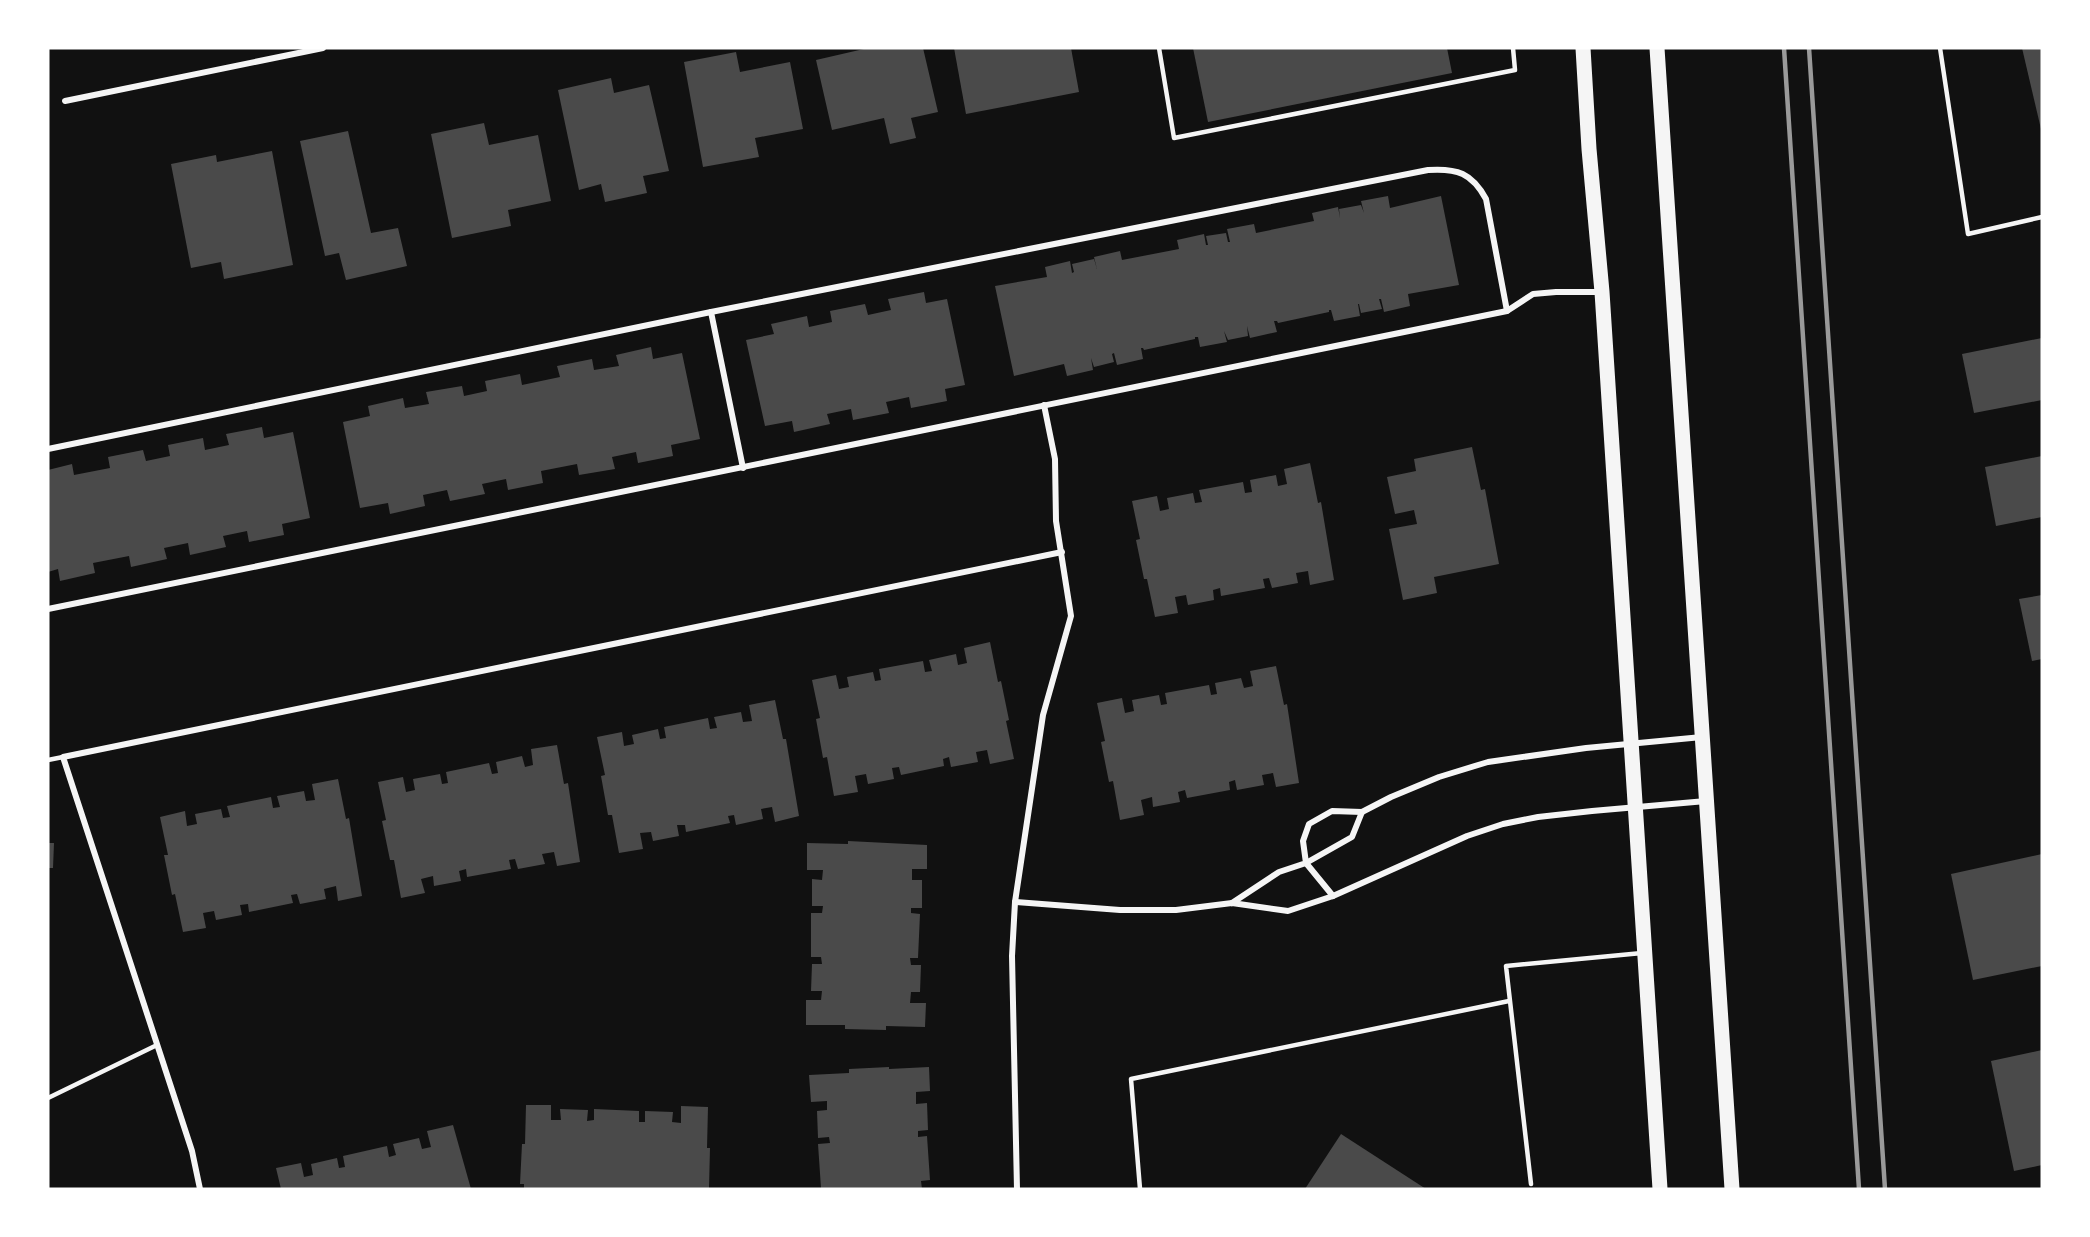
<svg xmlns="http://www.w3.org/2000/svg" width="2090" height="1237" viewBox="0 0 2090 1237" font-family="'PT Sans',sans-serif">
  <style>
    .building { fill: #4a4a4a }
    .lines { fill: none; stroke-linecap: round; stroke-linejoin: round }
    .service { stroke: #f5f5f5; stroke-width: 4.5 }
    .minor { stroke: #f5f5f5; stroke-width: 6 }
    .primary { stroke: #f5f5f5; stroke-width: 15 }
    .rail { stroke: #9a9a9a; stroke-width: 4.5 }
  </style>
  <rect width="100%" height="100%" fill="#111"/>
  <!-- building -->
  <g class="building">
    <polygon points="868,48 923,48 938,112 911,118 916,138 890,144 884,118 832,130 816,60"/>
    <polygon points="954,48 1071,48 1079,92 966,114"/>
    <polygon points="1193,48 1447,48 1452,73 1208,122"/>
    <polygon points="2022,48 2042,48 2042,129 2041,129"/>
    <polygon points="736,52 740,72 790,62 803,129 755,138 759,157 703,167 684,62"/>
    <polygon points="611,78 614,93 649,85 669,171 643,176 647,193 605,202 601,184 579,190 558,90"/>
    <polygon points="484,123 489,145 538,135 551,201 508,210 511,226 452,238 431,134"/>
    <polygon points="348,131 371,233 398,228 407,266 346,280 339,253 325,256 300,141"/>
    <polygon points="272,151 293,265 224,279 221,262 191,268 171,164 216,155 217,162"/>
    <polygon points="1388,196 1390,208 1441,196 1459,285 1408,294 1410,306 1384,312 1381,299 1379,299 1382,309 1361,313 1359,304 1358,304 1360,316 1334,321 1331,310 1329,310 1329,312 1278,323 1277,321 1274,321 1277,332 1250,338 1247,326 1248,336 1228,340 1224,331 1227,342 1200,347 1198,337 1195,337 1195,339 1144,350 1143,348 1141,348 1143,359 1117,365 1114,353 1112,354 1114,362 1094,367 1091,358 1093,370 1067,376 1064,364 1014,376 995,286 1047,277 1045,267 1070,261 1072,273 1074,272 1072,264 1094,259 1097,269 1094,257 1120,251 1122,260 1179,249 1177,240 1204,234 1206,245 1208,245 1206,236 1226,233 1228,242 1230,242 1227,229 1254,224 1256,233 1314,221 1312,213 1338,207 1340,218 1339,209 1361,205 1364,213 1361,201"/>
    <polygon points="924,292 926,303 947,299 965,385 945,389 947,401 911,408 909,397 886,402 889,413 853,420 851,409 827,414 830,424 794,432 792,421 765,426 746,340 774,334 771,324 807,316 809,327 832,322 830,311 865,304 868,315 891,310 888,299"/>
    <polygon points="2042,338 2042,400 1974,413 1962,354"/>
    <polygon points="651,347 653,359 682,353 700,439 671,445 673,456 638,463 636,452 612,457 615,469 579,475 577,464 541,471 543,483 508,490 506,479 482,484 485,494 450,501 447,490 423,495 425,506 390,514 388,503 360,508 343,422 370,416 368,406 403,398 405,408 429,404 426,392 462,386 464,396 487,391 485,381 520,374 522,385 560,377 557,366 592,359 594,370 619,366 616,355"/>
    <polygon points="262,427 264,438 293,432 310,518 282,524 284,535 249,542 247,531 223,536 226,547 190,555 188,543 164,548 167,559 131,567 129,556 93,563 95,573 60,581 58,569 48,572 48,470 72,464 74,475 110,468 108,457 143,450 146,461 170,456 168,445 203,438 205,450 229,445 226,434"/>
    <polygon points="1472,447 1481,490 1485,489 1499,564 1434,577 1437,593 1403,600 1389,529 1417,524 1414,510 1395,514 1387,477 1416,471 1414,459"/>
    <polygon points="2042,456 2042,517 1996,526 1985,467"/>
    <polygon points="1310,463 1318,503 1321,502 1334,580 1310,585 1308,571 1296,573 1298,583 1272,588 1269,578 1263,579 1265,588 1221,596 1220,588 1213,590 1214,600 1188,605 1186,595 1175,597 1178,613 1155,617 1147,579 1144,579 1136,540 1140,539 1132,501 1157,496 1160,511 1169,509 1167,498 1193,493 1195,503 1202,502 1199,490 1243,482 1245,493 1252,492 1250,480 1276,475 1278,486 1287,484 1284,469"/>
    <polygon points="2042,595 2042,659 2032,661 2019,599"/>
    <polygon points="990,642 998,682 1001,681 1009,720 1006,721 1014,759 990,764 987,750 976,752 978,762 951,767 949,757 943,759 944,766 901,775 899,767 892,768 894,779 868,784 866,774 855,776 858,792 834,796 827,757 823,758 816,719 820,718 812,680 836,675 839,689 849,687 847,677 873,672 875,681 881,680 879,669 923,661 925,672 932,671 929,660 956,654 958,665 967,663 964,648"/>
    <polygon points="1276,666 1284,705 1287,704 1299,783 1276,787 1273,773 1262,775 1264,785 1237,790 1235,780 1229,782 1230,790 1187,798 1185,790 1178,792 1180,802 1153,807 1152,797 1141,800 1144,815 1120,820 1113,781 1109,782 1101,742 1105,741 1097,703 1122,698 1125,713 1134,711 1132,700 1159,695 1161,705 1167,704 1165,693 1209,685 1211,695 1217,694 1215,683 1241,678 1244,688 1253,686 1250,671"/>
    <polygon points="775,700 783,739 786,739 799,816 775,822 772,807 761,809 763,819 736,825 734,815 728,816 730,823 686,832 685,825 677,825 679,836 653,841 651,832 640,833 643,849 619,853 612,815 608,815 601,776 605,775 597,737 622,732 624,746 634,744 632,735 658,729 660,739 666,738 664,727 708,718 710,729 717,728 714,717 741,712 743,722 752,721 749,705"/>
    <polygon points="557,745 564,784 568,783 580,862 557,866 554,852 542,854 545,864 518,869 515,859 509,860 511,869 467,877 466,869 459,871 461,881 434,886 433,876 421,879 425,893 401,898 394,860 390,860 382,821 386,820 378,782 403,777 406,792 415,790 413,779 440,774 442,784 448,783 446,772 489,763 492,774 498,773 496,762 522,756 525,767 533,765 531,749"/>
    <polygon points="338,779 346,819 349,818 362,896 338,901 336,886 324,889 326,899 300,904 297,894 291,895 293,903 249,912 248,904 240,905 242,915 216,920 214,911 203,913 206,928 183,932 175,894 172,895 164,855 168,855 160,817 185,811 187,826 197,824 195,814 221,809 223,818 230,817 227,806 271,797 273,808 280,807 277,796 304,791 306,801 315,800 312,784"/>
    <polygon points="848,841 927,845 927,869 912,869 912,880 922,880 922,908 911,908 911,913 920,914 918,958 910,958 911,965 921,965 920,992 911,992 910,1003 926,1003 925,1027 886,1026 886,1030 845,1029 845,1025 806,1025 806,1000 821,1000 822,991 811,991 812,964 822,964 821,957 811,957 811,913 822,913 823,906 812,906 812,879 822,880 823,870 807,870 807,843 848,844"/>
    <polygon points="48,843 54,843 53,868 48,868"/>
    <polygon points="2042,854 2042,966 1973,980 1951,874"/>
    <polygon points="2042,1050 2042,1165 2014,1171 1991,1061"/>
    <polygon points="889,1067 889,1069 929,1067 930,1091 916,1092 916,1104 927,1103 928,1130 918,1131 918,1137 927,1136 930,1180 921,1181 922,1189 821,1188 818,1144 830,1143 829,1137 818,1138 817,1111 827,1110 827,1101 811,1102 809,1075 849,1073 849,1069"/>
    <polygon points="526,1105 551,1105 551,1120 561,1120 560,1109 588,1110 587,1121 594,1120 594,1109 639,1111 639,1122 645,1122 645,1111 673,1112 672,1122 681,1123 681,1106 708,1107 707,1148 710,1148 709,1188 524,1189 524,1184 520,1184 522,1144 525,1144"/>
    <polygon points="453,1125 471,1189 281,1189 276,1168 301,1163 304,1177 313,1175 311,1164 337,1158 339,1168 345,1167 343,1156 387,1146 389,1157 396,1155 393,1144 419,1138 422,1149 431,1147 427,1131"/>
    <polygon points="1341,1134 1426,1189 1305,1189"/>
  </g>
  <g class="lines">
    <!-- service -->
    <g class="service">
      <polyline points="1159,48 1174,138 1515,70 1513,48"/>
      <polyline points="1940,48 1968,234 2042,217"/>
      <polyline points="48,760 63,757"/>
      <polyline points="48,1098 157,1045"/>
      <polyline points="1531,1184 1506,966 1642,953"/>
      <polyline points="1140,1189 1131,1079 1509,1001"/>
    </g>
    <!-- minor -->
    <g class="minor">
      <polyline points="65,101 323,48"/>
      <polyline points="711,312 743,468"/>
      <path d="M48,449L711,312L1428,170C1457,168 1472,173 1486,199L1507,311"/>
      <polyline points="48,609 1507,311 1533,294 1556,292 1601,292"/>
      <polyline points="1333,896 1306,863 1352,837 1362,812"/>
      <polyline points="1015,902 1120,910 1176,910 1232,903 1288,911 1333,896 1467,836 1503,824 1538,817 1592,811 1706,801"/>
      <polyline points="1232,903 1279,872 1306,863 1303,841 1309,824 1332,811 1362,812 1391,797 1439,777 1488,762 1586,748 1702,737"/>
      <polyline points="200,1189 192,1151 63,757 1062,552"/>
      <polyline points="1017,1189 1012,956 1015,902 1043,715 1071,616 1056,521 1055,459 1044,405"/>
    </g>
    <!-- primary -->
    <g class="primary">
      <polyline points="1583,48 1589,149 1602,292 1660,1189"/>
      <polyline points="1657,48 1732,1189"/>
    </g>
    <!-- rail -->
    <g class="rail">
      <polyline points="1784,48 1859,1189"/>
      <polyline points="1809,48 1885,1189"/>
    </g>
  </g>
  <!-- border -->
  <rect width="2090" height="1237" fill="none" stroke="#ffffff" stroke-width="99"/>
</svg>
